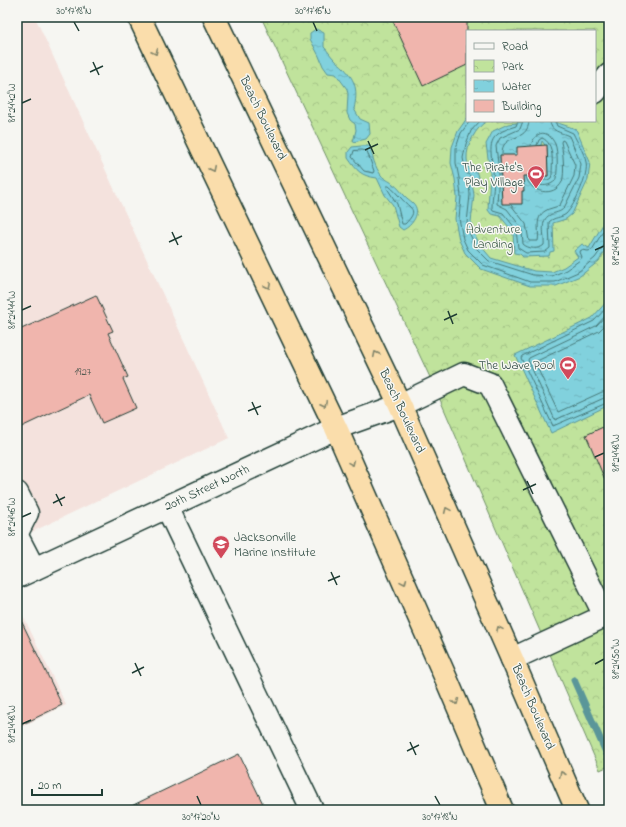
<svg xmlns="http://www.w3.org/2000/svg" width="626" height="827" viewBox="0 0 626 827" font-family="'Indie Flower',sans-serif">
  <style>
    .built { fill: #f4e2dd }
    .park { fill: url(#park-crowns); stroke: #709068; fill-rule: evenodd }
    .water { fill: url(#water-ripples); stroke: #5a9699; fill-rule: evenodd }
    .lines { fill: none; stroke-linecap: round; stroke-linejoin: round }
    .shore { stroke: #467878; stroke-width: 1 }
    .stream { stroke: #5a9699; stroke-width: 7 }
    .building { fill: #f0b5ad; stroke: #1f3d34 }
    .minor-casing { stroke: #1f3d34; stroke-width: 25 }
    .highway-casing { stroke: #1f3d34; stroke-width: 25 }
    .minor { stroke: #f6f6f2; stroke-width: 22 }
    .highway { stroke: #faddab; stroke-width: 22 }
    .oneway { stroke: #82856a }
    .ticks { fill: none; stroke: #1f3d34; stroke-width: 1.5 }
    .labels { text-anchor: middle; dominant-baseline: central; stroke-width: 3; stroke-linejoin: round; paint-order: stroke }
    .number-label { font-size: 11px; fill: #535b52 }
    .street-label { font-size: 13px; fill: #1f3d34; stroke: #f6f6f2 }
    .poi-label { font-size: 13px; fill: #1f3d34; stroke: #f6f6f2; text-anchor: end }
    .park-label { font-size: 13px; fill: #3f5e49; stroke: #f6f6f2 }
    .neatline { fill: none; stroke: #1f3d34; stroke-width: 1.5 }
    .ticks-label { font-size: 10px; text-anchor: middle; fill: #1f3d34 }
  </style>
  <defs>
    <pattern id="park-crowns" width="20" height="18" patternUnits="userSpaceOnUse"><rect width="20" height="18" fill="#c0e39c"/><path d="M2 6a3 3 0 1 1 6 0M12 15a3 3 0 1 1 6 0" fill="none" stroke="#a5c487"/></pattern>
    <pattern id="water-ripples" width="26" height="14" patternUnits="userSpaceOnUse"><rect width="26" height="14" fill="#81d1dd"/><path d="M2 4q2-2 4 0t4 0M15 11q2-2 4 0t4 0" fill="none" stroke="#6fb4be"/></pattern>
  </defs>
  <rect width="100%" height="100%" fill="#f6f6f2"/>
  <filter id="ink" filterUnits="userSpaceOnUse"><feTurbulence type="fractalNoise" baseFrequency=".025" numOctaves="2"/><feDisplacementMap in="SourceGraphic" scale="8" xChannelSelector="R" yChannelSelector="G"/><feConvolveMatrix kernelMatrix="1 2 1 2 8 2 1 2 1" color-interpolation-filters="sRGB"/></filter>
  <g filter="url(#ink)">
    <!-- built -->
    <g class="built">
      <polygon points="24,17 35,17 229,438 17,539 17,20"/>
      <polygon points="17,603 66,705 17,729"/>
    </g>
    <!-- park -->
    <path class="park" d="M261,17H609V766L600,770L435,388ZM467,31H595V121H467Z"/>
    <!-- water -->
    <g class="water">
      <path d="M316,29L324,33V47C328,51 330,55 334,59C337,63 341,64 344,68C356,81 358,91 354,109L360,119L369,123L370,134L366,139L353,142L356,130L355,124L350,120L347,113L348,94L347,89L336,74L328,73L323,66L319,56L310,39V33Z"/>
      <path d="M467,118V121H487C476,127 466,146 467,159C467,163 469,168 470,171L476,170L479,181L472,183L474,195L471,222L473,231L480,245L491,258L534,271L552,272L564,267L578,257L574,251L582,244L589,248L602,226L606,208L609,202V244L599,261L580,276L556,286H530L481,269L465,253L459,240L455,219L457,197L455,179L451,163L452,147L458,131Z"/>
      <path d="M531,121L555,122L576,129L590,162L588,180L572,214L566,219L553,223L554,251L550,252L549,256L523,257L520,254L514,253L513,232L500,216L491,214L488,210L490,172L486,144L493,131L508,124ZM542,141L547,148L548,176H541L540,149Z"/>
      <path d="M361,146H370C372,156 375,167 381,175C385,180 389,180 393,184C398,187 400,191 404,195C406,198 410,200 413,203C422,212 412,226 403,230L399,227L393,205L385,195L377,178C361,176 357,171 348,158V152L352,147Z"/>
      <polygon points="609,299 609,405 551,433 515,355 592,318"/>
    </g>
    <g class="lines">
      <!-- shore -->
      <g class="shore">
        <polyline points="470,121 461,133 456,148 456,163 459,178 461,197 459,218 463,239 468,250 483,265 530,282 555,282 578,272 595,258 605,244 609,242"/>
        <polyline points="480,121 471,131 466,144 463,158 466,173 472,177 469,183 470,195 467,223 469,232 476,248 489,261 533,275 552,276 566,270 580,260 582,257 580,252 581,250 588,251 592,250 605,228 609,213"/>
        <path d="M518,121L516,126C486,135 490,144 493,171C495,183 492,196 492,208L493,210L503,213L516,229L518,248L526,253L545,252L550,248L549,222C554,217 561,218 566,214C575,205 589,174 586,162C584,152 577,142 573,133L557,126L555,121"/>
        <path d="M523,121L520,129L500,138L496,146L499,172L497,204L507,209L520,226L522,231L523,244C528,249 539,250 544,245C545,236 539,220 550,215C555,212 560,213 564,208L579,178L581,164L569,136C561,132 550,132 550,121"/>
        <path d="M531,145C536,130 548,129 555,144C558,150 558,176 555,181C547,188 536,187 532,177"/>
        <path d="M537,145L539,140L542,138C555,143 552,164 552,175L551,178L548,180H541L538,177"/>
        <polygon points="361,150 367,151 374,171 373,173 364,171 352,157 354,151"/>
        <path d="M502,154C501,132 528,144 529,121"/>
        <path d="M387,186H389C394,190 397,194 401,198C410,209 420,209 405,224H402L397,204L387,188Z"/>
        <path d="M511,205L526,224L529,241H538C540,231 534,218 545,211C549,208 555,208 560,205L574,176L575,165L564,141L562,140L561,142C563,150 565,174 562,182C554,198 530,193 526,177"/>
        <polyline points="609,305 594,321 522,356 521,358 553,426 609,402"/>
        <polyline points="609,312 596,326 529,358 528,360 555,420 604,398 609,397"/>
        <polyline points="609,321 599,331 537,361 535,363 558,412 602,392 609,391"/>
      </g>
      <!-- stream -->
      <polyline class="stream" points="574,680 609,759"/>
    </g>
    <!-- building -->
    <g class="building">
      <polygon points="391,17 467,17 467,65 423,86"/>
      <polygon points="547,145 548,176 523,176 524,191 522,191 522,204 502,204 500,155 517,155 517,147"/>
      <polygon points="96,295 113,331 108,333 128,377 123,379 136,408 102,423 89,395 17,429 17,331"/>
      <polygon points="603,427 609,441 609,489 586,435"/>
      <polygon points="17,612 62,705 17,727"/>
      <polygon points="239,754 266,810 123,810"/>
    </g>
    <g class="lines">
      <!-- minor casing -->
      <g class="minor-casing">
        <g id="minor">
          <polyline points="595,92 609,75"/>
          <polyline points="17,493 27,513 17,533"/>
          <polyline points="167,507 312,810"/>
          <polyline points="17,536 34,569"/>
          <polyline points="17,577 336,428 400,405 464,374 490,384 605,616"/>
          <polyline points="512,659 609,614"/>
        </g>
      </g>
      <!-- highway casing -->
      <g class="highway-casing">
        <g id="highway">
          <polyline points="139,17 336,428 448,683 502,810"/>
          <polyline points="214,17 400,405 512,659 577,810"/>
        </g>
      </g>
      <!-- minor -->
      <use href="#minor" class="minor"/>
      <!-- highway -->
      <use href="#highway" class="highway"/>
    </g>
    <!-- one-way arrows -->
    <defs><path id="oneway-chevron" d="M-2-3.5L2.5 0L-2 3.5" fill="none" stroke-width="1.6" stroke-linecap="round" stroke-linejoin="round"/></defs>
    <g class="oneway">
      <use href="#oneway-chevron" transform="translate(155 52) rotate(64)"/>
      <use href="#oneway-chevron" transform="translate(212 169) rotate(64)"/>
      <use href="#oneway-chevron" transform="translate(268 286) rotate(64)"/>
      <use href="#oneway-chevron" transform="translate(376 354) rotate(-116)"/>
      <use href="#oneway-chevron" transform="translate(324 404) rotate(64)"/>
      <use href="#oneway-chevron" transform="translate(352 463) rotate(66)"/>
      <use href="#oneway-chevron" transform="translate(447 510) rotate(-114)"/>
      <use href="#oneway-chevron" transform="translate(404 582) rotate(66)"/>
      <use href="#oneway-chevron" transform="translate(499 629) rotate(-114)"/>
      <use href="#oneway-chevron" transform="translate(456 702) rotate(67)"/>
      <use href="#oneway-chevron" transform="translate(562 774) rotate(-113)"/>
    </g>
  </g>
  <!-- ticks -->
  <path class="ticks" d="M74,22L79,31M313,22L317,31M93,62L99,75M90,72L103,66M22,103L31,99M368,141L374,154M365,150L378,144M172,232L178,245M169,242L182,236M595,250L604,246M22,310L31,306M448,311L453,324M444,320L457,314M252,402L258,415M248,411L261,406M595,457L604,453M527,481L533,494M523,490L536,484M56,494L62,506M53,503L65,497M22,517L31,513M331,572L337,585M328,581L340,576M135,663L141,676M595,664L604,659M132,673L144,667M22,724L31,720M410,742L416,755M407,751L419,745M197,796L201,805M435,796L440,805"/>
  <!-- icons -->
  <defs>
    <g id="stadium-pin" transform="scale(0.9)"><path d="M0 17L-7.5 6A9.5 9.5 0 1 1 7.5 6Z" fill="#d1495b" stroke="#f6f6f2"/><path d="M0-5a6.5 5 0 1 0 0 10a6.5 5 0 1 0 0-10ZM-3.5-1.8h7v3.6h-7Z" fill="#fff"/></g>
    <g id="school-pin" transform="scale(0.9)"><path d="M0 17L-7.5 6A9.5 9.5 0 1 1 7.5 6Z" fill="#d1495b" stroke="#f6f6f2"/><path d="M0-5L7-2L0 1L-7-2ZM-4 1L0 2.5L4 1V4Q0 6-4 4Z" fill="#fff"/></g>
  </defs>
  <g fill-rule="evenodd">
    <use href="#stadium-pin" x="536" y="174"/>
    <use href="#stadium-pin" x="568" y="365"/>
    <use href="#school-pin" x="221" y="544"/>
  </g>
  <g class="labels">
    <!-- number labels -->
    <g class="number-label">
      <text x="83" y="372">1927</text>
    </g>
    <!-- street labels -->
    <g class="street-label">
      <text transform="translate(263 118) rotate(64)">Beach Boulevard</text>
      <text transform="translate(402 411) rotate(65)">Beach Boulevard</text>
      <text transform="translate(207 488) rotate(-25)">20th Street North</text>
      <text transform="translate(533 707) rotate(67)">Beach Boulevard</text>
    </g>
    <!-- poi labels -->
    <g class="poi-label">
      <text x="523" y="167">The Pirate's<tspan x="523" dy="15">Play Village</tspan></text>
      <text x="555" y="365">The Wave Pool</text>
      <text x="234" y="537" text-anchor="start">Jacksonville<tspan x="234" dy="15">Marine Institute</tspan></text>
    </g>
    <!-- park labels -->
    <g class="park-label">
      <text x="493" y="229">Adventure<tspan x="493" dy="15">Landing</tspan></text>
    </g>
  </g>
  <!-- margin -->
  <rect width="626" height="827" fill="none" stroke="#f6f6f2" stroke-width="44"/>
  <!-- legend -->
  <rect x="466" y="30" width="130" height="92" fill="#f6f6f2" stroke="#a0aca6"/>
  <rect x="474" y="43" width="20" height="6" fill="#f6f6f2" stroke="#a0aca6"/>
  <text x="502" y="50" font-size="12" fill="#1f3d34">Road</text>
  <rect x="474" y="60" width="20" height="12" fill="url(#park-crowns)" stroke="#a0aca6"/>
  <text x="502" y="70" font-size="12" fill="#1f3d34">Park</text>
  <rect x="474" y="80" width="20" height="12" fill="url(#water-ripples)" stroke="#a0aca6"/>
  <text x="502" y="90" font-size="12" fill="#1f3d34">Water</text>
  <rect x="474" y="100" width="20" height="12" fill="#f0b5ad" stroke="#a0aca6"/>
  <text x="502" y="110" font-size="12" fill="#1f3d34">Building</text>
  <!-- scale -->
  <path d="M32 789v6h70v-6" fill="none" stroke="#1f3d34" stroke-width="2"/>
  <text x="38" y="789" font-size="12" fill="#1f3d34" stroke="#f6f6f2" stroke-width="3" paint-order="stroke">20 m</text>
  <rect x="22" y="22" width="582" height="783" class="neatline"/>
  <g class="ticks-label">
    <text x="74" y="14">30°17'18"N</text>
    <text x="313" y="14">30°17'16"N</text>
    <text transform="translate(11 103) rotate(-90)" y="4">81°24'42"W</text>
    <text transform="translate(615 246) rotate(-90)" y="4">81°24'46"W</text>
    <text transform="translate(11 310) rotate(-90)" y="4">81°24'44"W</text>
    <text transform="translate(615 453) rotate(-90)" y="4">81°24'48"W</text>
    <text transform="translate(11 517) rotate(-90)" y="4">81°24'46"W</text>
    <text transform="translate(615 659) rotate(-90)" y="4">81°24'50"W</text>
    <text transform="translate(11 724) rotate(-90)" y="4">81°24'48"W</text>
    <text x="201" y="820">30°17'20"N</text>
    <text x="440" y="820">30°17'18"N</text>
  </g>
</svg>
